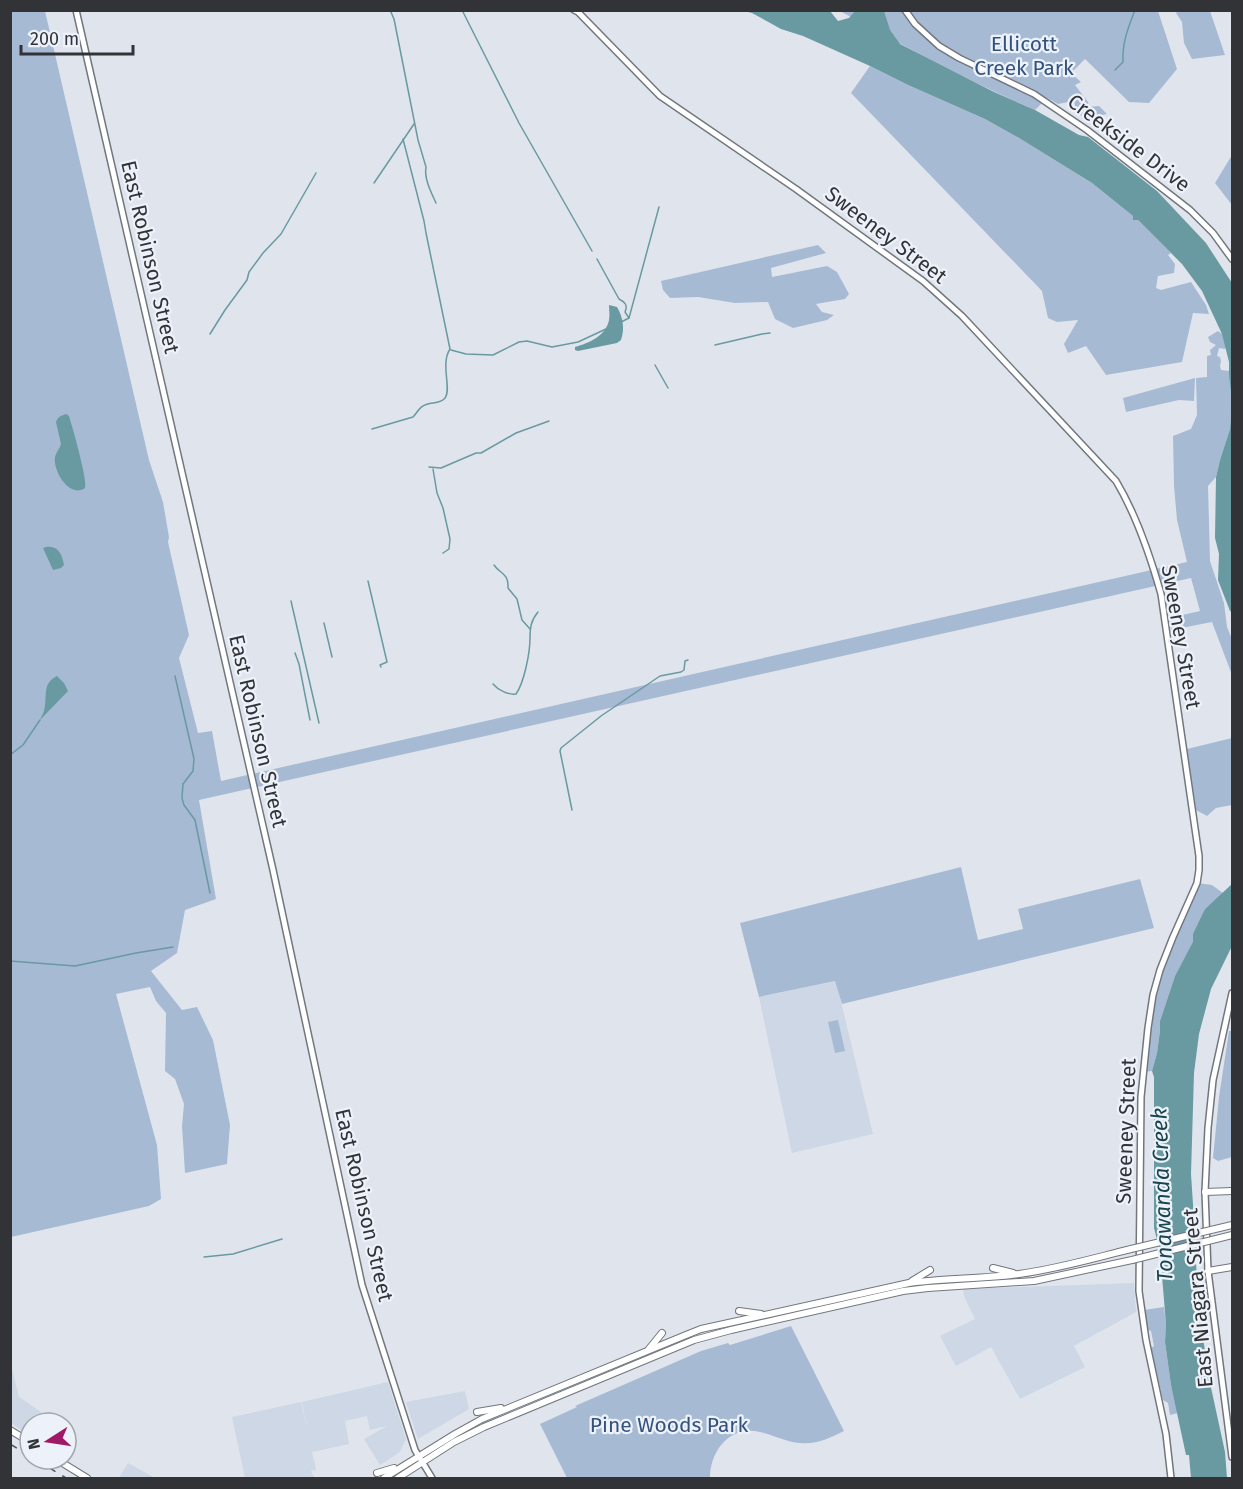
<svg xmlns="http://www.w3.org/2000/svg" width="1243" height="1489" viewBox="0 0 1243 1489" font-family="'Fira Sans',sans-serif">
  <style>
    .built { fill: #cdd7e5 }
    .green { fill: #a7bad4 }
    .water { fill: #6999a1 }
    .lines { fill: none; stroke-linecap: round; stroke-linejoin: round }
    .stream { stroke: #6999a1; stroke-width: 1.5 }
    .minor-casing { stroke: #72777e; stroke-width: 8 }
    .major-casing { stroke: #72777e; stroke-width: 8 }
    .minor { stroke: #fff; stroke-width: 5 }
    .major { stroke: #fff; stroke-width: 6 }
    .rail { stroke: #515357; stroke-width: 1.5; stroke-dasharray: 8 8; stroke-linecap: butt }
    .major-bridge-casing { stroke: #72777e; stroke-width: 8; stroke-linecap: butt }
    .major-bridge { stroke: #fff; stroke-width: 6 }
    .labels { text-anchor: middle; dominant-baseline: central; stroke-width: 4.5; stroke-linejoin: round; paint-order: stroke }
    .park-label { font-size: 21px; fill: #33527e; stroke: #edf2fa }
    .street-label { font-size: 21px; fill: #313336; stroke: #edf2fa }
    .water-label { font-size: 22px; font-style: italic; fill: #18444b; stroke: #edf2fa }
  </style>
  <rect width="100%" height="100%" fill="#e0e5ed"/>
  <!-- built -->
  <g class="built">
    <polygon points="836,981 873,1134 792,1153 759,997"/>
    <polygon points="1134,1283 1136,1312 1074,1346 1085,1367 1020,1399 991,1347 956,1366 940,1336 975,1319 964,1296 963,1289"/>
    <polygon points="10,1361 19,1397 57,1423 30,1423 30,1436 11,1423"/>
    <polygon points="388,1382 406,1439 400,1452 380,1465 364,1439 387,1426 370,1430 367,1416 345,1421 349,1444 312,1452 316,1470 311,1471 314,1477 311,1478 245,1478 232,1417 301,1402 307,1429 302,1402"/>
    <polygon points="465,1391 469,1409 418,1439 406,1402"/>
    <polygon points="128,1463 155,1478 119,1478"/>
  </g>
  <!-- green -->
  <g class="green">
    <polygon points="10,11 45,11 149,460 163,502 169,537 168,542 189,635 179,658 198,733 212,731 221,781 1187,562 1177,520 1174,486 1173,436 1191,429 1197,415 1196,378 1207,377 1207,356 1211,355 1210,350 1216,345 1210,342 1208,337 1218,331 1228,338 1228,345 1225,349 1219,348 1217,356 1220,357 1221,361 1220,366 1221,370 1230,371 1232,400 1230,429 1220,460 1216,477 1208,486 1210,561 1224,603 1227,627 1232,639 1232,675 1212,622 1171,630 1169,618 1200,611 1191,578 199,800 216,899 185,910 177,953 151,971 182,1010 197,1007 213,1040 230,1125 227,1164 185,1173 182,1126 184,1104 175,1079 165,1071 166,1013 156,1001 150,987 116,994 157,1145 161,1199 149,1206 11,1237"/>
    <path d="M840,11H1158L1177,69L1149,103L1129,102L1085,59L1071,73L1081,82L1075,85L1088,102L1089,107L1099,106L1107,114L1085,119L1076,111L1074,101L1058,104L1047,98L1035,110C968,81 904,46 840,11Z"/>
    <polygon points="1178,11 1210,11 1225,55 1192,59 1184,43 1182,22 1176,13"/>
    <polygon points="870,66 908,85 985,119 1019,138 1092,183 1138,220 1171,253 1168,255 1175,264 1174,273 1158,276 1156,288 1161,290 1191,282 1206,305 1209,314 1193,313 1182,362 1106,375 1086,346 1068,353 1064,344 1078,320 1057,322 1048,318 1042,291 851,93"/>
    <polygon points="1232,155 1232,205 1215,183"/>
    <polygon points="818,245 826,253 771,268 772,277 827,266 837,272 849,294 845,299 816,304 822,312 834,315 827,320 793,328 775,319 768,302 735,303 698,297 670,298 663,290 661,281"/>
    <polygon points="1195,378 1194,401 1179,400 1126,412 1123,398"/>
    <polygon points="1232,738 1232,805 1216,808 1207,816 1196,810 1187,749"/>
    <polygon points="961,867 978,940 1023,929 1018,909 1140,879 1154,928 842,1004 835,981 759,997 740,923"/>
    <polygon points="1197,883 1212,885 1223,893 1205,909 1194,942 1175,976 1160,1021 1160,1031 1157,1053 1152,1071 1143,1072 1153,995 1173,937"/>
    <polygon points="838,1020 845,1051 835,1053 828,1022"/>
    <polygon points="1229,1031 1232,1031 1232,1157 1218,1161 1213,1158 1219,1097"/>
    <polygon points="1164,1307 1166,1324 1165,1342 1171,1385 1178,1413 1170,1415 1168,1403 1163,1400 1151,1348 1154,1346 1151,1331 1148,1330 1144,1310"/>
    <path d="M791,1326L844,1431C830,1438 816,1445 800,1443C786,1442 773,1435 760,1432C730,1425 710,1451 710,1478H567L540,1424L577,1407L575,1406L701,1351L728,1343L730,1345Z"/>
  </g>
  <!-- water -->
  <g class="water">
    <polygon points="744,11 830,11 838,21 849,18 855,11 884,11 890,30 900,44 994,92 1035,110 1079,135 1088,137 1157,191 1206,243 1232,283 1232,612 1230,611 1218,580 1219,554 1215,538 1216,477 1220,460 1230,429 1232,400 1229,375 1229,362 1222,334 1202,291 1182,264 1138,220 1133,220 1133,216 1092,183 1019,138 985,119 908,85 870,66 803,36 781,29 752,13"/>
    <path d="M609,305L617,307C623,317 625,329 621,340L617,343L578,351L575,350V347C589,343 606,336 609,320C610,315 609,310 609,305Z"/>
    <path d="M66,414L69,416L71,423C74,432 88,483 85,488C82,491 75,491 72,489C62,485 53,466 55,457C56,452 60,448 61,444L56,422C58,417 60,416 66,414Z"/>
    <path d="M46,547C58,545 62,554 64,565L61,568L53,570L43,548Z"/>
    <path d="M57,676L64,683L68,691L40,720C41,717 43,714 44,711C48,697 41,684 57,676Z"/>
    <polygon points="1232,884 1232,946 1211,989 1199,1034 1194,1073 1191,1174 1196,1250 1195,1254 1197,1275 1196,1293 1210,1383 1225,1452 1227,1478 1191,1478 1189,1455 1186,1455 1171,1385 1165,1342 1166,1324 1162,1276 1163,1263 1154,1228 1154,1077 1152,1071 1157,1053 1160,1031 1160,1021 1175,976 1193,942 1193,934 1205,909"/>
  </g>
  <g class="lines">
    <!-- stream -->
    <g class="stream">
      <path d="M390,10L394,19L418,140L426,167C424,179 431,192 436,203"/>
      <polyline points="462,10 519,123 592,251"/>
      <path d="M1115,70L1123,62C1122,43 1128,28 1135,10"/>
      <polyline points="374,183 414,124"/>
      <path d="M597,259L619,299C625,302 628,305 625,312L629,318L659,207"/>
      <polyline points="621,322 629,318"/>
      <polyline points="210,334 225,310 247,280 249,272 263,253 281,234 316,173"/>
      <polyline points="715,345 762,334 770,333"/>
      <polyline points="451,350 466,354 493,355 519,342 527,341 552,347 578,342 606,329"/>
      <polyline points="655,365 668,388"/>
      <path d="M372,429L413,417C416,414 419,408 423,406C429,401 440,405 445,398C452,389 440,364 450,349L426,233L424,221L403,139"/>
      <polyline points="429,467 441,468 476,453 481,453 516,433 549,421"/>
      <polyline points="433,469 437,493 443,508 450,539 449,549 443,553"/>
      <path d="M494,565C500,574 509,573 508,588L517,599L522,620L530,629"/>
      <polyline points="368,581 387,662 380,665 381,667"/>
      <polyline points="291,601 319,723"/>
      <polyline points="324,623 332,657"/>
      <polyline points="295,653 299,664 310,720"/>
      <polyline points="175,676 194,759 193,771 183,784 182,798 184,805 195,820 210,893"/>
      <path d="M493,684C498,690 508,695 516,694C524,683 530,653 530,638C530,628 531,620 538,612"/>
      <polyline points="10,755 23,745 40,720"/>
      <polyline points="572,810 560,751 561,748 601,716 660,676 681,672 684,670 685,661 688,660"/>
      <polyline points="10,961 75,966 136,953 173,947"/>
      <polyline points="204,1257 233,1254 282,1239"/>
    </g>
    <!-- minor casing -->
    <g class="minor-casing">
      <g id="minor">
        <polyline points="76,10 273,870 362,1285 415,1450 432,1478"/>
        <path d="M574,10L578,12L660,96L796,189L923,281L962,316L1116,481C1137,516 1150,555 1161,594L1199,856V870L1197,883L1173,937L1160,970L1153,995L1148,1028L1141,1097L1139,1291L1146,1340L1166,1434L1171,1478"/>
        <polyline points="905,10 915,24 939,46 959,58 1034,94 1087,130 1190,210 1213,233 1232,259"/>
        <polyline points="1232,993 1213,1080 1208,1128 1205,1192 1208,1271 1232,1457"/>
      </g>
    </g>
    <!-- major casing -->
    <g class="major-casing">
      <g id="major">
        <polyline points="1205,1192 1232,1191"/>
        <polyline points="993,1268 1013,1273"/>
        <polyline points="1208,1271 1232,1267"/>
        <polyline points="912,1281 930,1270"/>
        <polyline points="739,1311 761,1314"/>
        <polyline points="649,1349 662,1333"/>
        <polyline points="477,1412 501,1408"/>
        <polyline points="10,1430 30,1442"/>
        <polyline points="56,1459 87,1478"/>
        <polyline points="377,1473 394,1468"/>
        <path d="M384,1478L455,1434L482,1419L686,1335L701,1329L733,1322L909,1283C946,1278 983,1279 1019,1274C1057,1269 1094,1258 1131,1249"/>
        <polyline points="398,1478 454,1442 484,1427 694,1340 731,1330 903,1291 928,1288 1034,1281 1132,1260"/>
      </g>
    </g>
    <!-- minor -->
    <use href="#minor" class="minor"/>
    <!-- major -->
    <use href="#major" class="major"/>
    <!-- rail -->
    <g class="rail">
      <polyline points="10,1444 30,1456"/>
      <polyline points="35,1459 66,1478"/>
    </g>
    <!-- major-bridge casing -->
    <g class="major-bridge-casing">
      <g id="major-bridge">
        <polyline points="1131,1249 1232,1225"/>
        <polyline points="1132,1260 1232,1235"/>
      </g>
    </g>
    <!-- major-bridge -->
    <use href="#major-bridge" class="major-bridge"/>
  </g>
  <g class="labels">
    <!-- park labels -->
    <g class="park-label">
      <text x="1024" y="44">Ellicott<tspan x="1024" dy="24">Creek Park</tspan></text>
      <text x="669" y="1425">Pine Woods Park</text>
    </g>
    <!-- street labels -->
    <g class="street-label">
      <text transform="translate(1129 143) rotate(37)">Creekside Drive</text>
      <text transform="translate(886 235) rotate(37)">Sweeney Street</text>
      <text transform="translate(150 257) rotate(77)">East Robinson Street</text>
      <text transform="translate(1181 637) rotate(80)">Sweeney Street</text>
      <text transform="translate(258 731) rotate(77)">East Robinson Street</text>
      <text transform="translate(1126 1131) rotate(-88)">Sweeney Street</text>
      <text transform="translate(364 1205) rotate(77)">East Robinson Street</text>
      <text transform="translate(1198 1298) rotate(-95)">East Niagara Street</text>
    </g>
    <!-- water labels -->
    <g class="water-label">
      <text transform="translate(1162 1195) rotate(-92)">Tonawanda Creek</text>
    </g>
  </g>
  <!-- border -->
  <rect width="1243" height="1489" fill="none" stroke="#313336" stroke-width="24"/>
  <!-- north arrow -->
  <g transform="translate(48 1441) rotate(258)"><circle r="28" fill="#edf2fa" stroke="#a2a6ac" stroke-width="1.5"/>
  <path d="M0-4.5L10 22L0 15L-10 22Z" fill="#a01967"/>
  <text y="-9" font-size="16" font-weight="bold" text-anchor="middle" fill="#313336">N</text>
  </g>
  <!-- scale -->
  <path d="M21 45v9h112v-9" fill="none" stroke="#313336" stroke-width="3"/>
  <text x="30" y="45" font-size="18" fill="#313336" stroke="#edf2fa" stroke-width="4.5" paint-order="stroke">200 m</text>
</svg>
